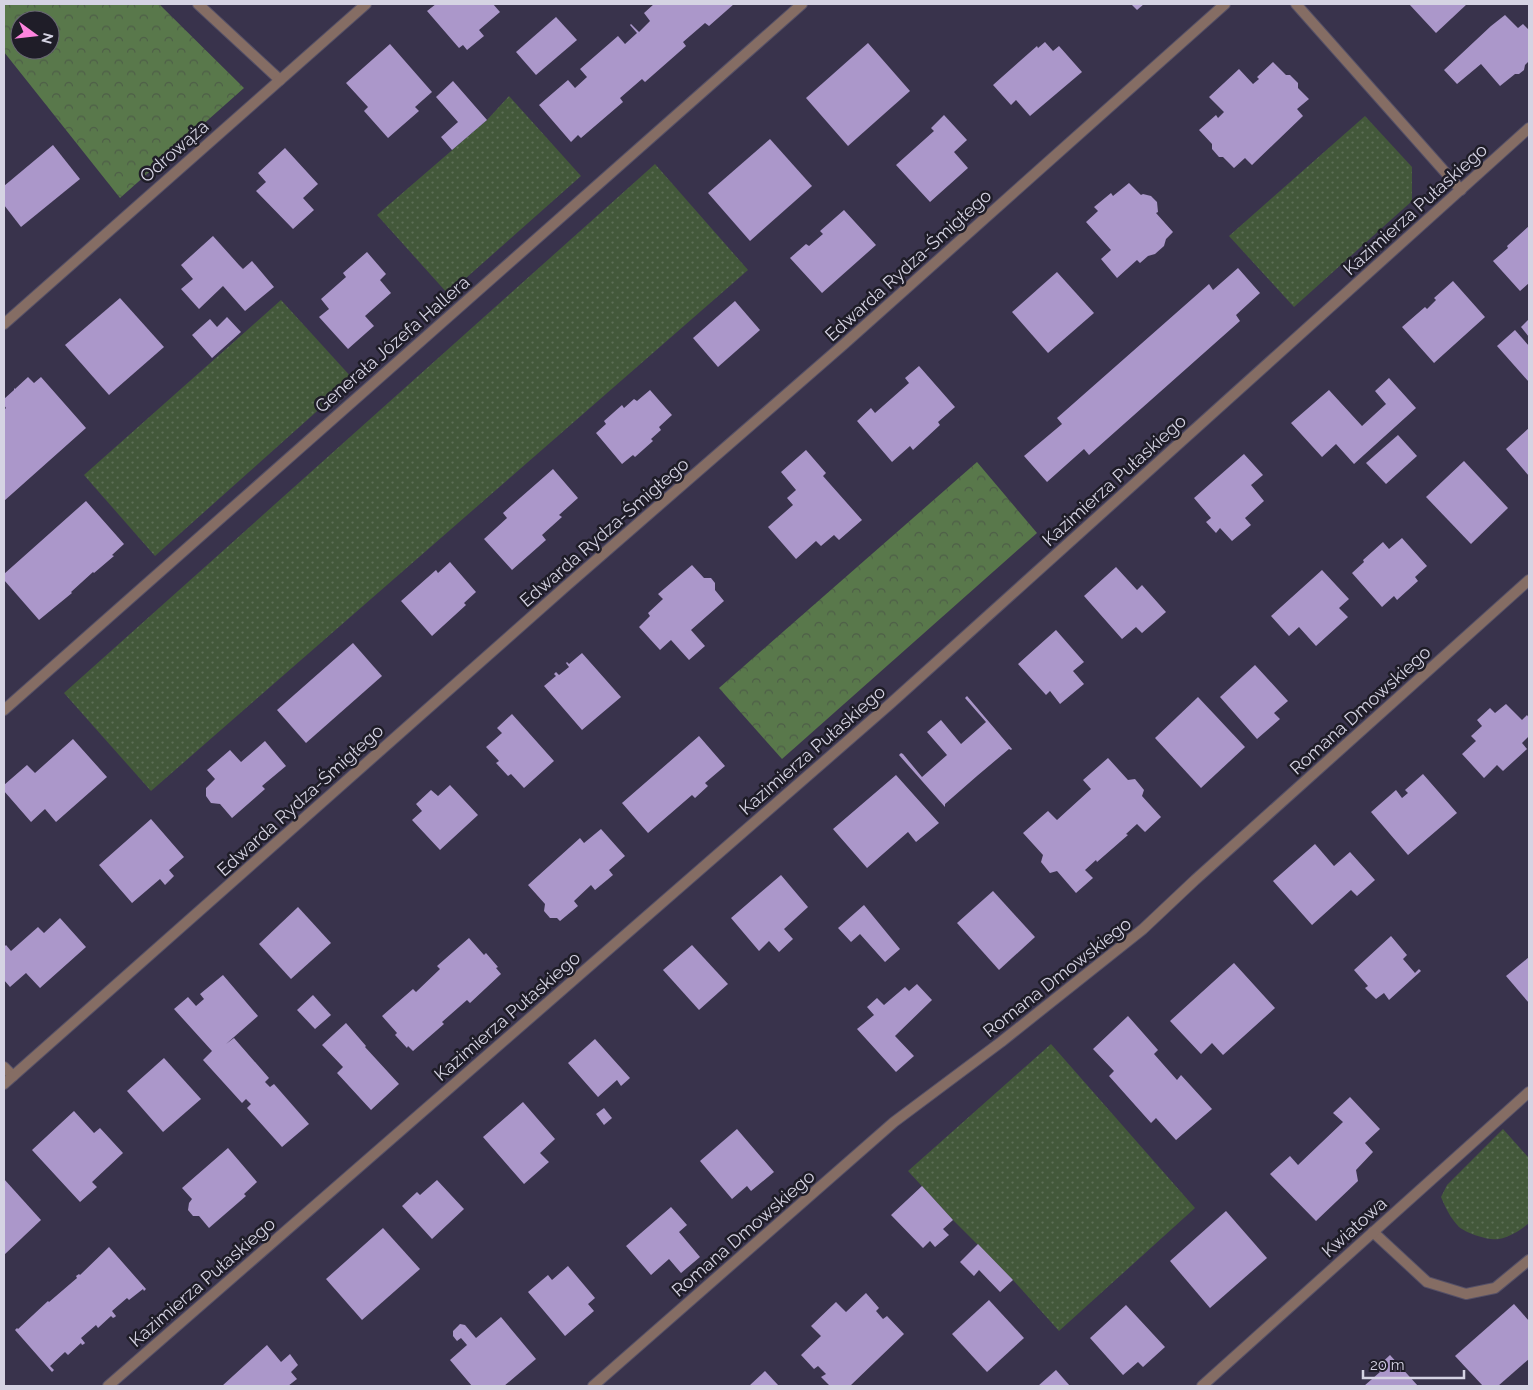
<svg xmlns="http://www.w3.org/2000/svg" width="1533" height="1390" viewBox="0 0 1533 1390" font-family="Raleway,sans-serif">
  <style>
    .grass { fill: url(#grass-dots) }
    .forest { fill: url(#forest-crowns); fill-rule: evenodd }
    .building { fill: #ab97ca }
    .lines { fill: none; stroke-linecap: round; stroke-linejoin: round }
    .street-casing { stroke: #555067; stroke-width: 12 }
    .street { stroke: #856d64; stroke-width: 10 }
    .labels { text-anchor: middle; dominant-baseline: central; stroke-width: 5; stroke-linejoin: round; paint-order: stroke }
    .street-label { font-size: 18px; fill: #d5d3e3; stroke: #1f1d28 }
  </style>
  <defs>
    <pattern id="grass-dots" width="8" height="8" patternUnits="userSpaceOnUse" patternTransform="scale(1.25)"><rect width="8" height="8" fill="#43583a"/><path d="M2 2h.1M6 6h.1" fill="none" stroke="#5d6f56" stroke-width="1.8" stroke-linecap="round"/></pattern>
    <pattern id="forest-crowns" width="20" height="18" patternUnits="userSpaceOnUse" patternTransform="scale(1.25)"><rect width="20" height="18" fill="#59784b"/><path d="M2 6a3 3 0 1 1 6 0M12 15a3 3 0 1 1 6 0" fill="none" stroke="#4e5e48"/></pattern>
  </defs>
  <rect width="100%" height="100%" fill="#39334c"/>
  <!-- grass -->
  <g class="grass">
    <polygon points="509,96 581,176 448,294 377,215 487,120"/>
    <polygon points="1365,116 1412,167 1412,201 1294,307 1229,236"/>
    <polygon points="655,164 748,270 151,791 64,693"/>
    <polygon points="281,300 353,379 155,556 84,475"/>
    <polygon points="1051,1044 1195,1208 1059,1331 1013,1280 953,1220 908,1171"/>
    <path d="M1503,1129L1529,1158V1223C1521,1230 1510,1237 1499,1239C1489,1241 1466,1233 1459,1227C1451,1219 1445,1207 1441,1197L1447,1185Z"/>
  </g>
  <!-- forest -->
  <g class="forest">
    <path d="M4,4H159L244,88L120,198L4,52ZM20,20H50V50H20Z"/>
    <polygon points="977,462 1037,533 782,759 719,688"/>
  </g>
  <!-- building -->
  <g class="building">
    <polygon points="436,4 493,4 500,12 479,30 484,36 467,50 463,45 459,48 427,11"/>
    <polygon points="654,4 734,4 709,26 705,23 683,42 686,46 645,82 642,79 620,98 623,102 581,138 578,135 571,142 539,105 568,80 575,88 587,77 580,69 618,36 625,44 637,33 630,25 631,24 639,32 650,21 644,13"/>
    <polygon points="1131,4 1144,4 1137,10"/>
    <polygon points="1409,4 1467,4 1436,33"/>
    <polygon points="1505,15 1518,28 1523,24 1529,30 1529,61 1525,65 1524,70 1519,74 1515,74 1500,86 1481,64 1457,84 1444,70 1491,26"/>
    <polygon points="556,17 577,40 536,75 516,52"/>
    <polygon points="1045,42 1053,51 1059,46 1082,72 1030,116 1016,100 1011,105 993,85 1037,46 1038,48"/>
    <polygon points="868,43 910,91 848,146 806,98"/>
    <polygon points="390,44 432,92 415,107 419,111 388,138 364,111 368,107 346,83"/>
    <polygon points="1273,62 1286,75 1290,75 1298,83 1298,88 1309,99 1297,109 1303,116 1252,165 1245,158 1234,168 1223,157 1219,157 1212,149 1212,144 1199,130 1216,115 1218,118 1224,112 1209,97 1239,69 1253,84 1259,79 1257,77"/>
    <polygon points="453,81 487,120 452,150 441,137 458,122 436,97"/>
    <polygon points="944,115 967,140 954,152 968,168 930,202 896,165 934,131 931,128"/>
    <polygon points="770,139 812,186 750,241 708,193"/>
    <polygon points="53,145 80,179 21,227 4,205 4,186"/>
    <polygon points="285,148 318,184 303,198 314,210 293,229 256,191 266,182 258,173"/>
    <polygon points="1129,183 1141,195 1143,194 1151,196 1157,202 1158,212 1156,213 1173,232 1166,239 1164,246 1155,254 1148,256 1140,263 1137,260 1117,278 1101,259 1111,250 1086,222 1098,211 1094,207 1111,193 1113,196"/>
    <polygon points="844,210 876,245 822,293 790,258 806,244 809,246 823,234 820,231"/>
    <polygon points="1529,226 1529,283 1520,291 1493,261 1508,248 1507,246"/>
    <polygon points="213,236 239,265 243,269 252,261 274,287 245,311 223,286 199,309 181,289 193,279 181,265"/>
    <polygon points="367,252 386,274 380,280 391,293 365,316 374,326 348,349 319,317 329,309 321,299 346,277 343,273"/>
    <polygon points="1238,268 1260,293 1236,315 1240,321 1089,455 1084,449 1047,482 1024,456 1062,424 1057,418 1209,284 1213,290"/>
    <polygon points="1057,272 1094,313 1048,353 1012,312"/>
    <polygon points="1453,281 1485,317 1434,363 1402,327 1425,307 1427,309 1436,300 1434,298"/>
    <polygon points="120,298 164,347 109,395 65,345"/>
    <polygon points="735,301 760,330 718,367 693,338"/>
    <polygon points="227,317 241,332 212,358 192,335 210,319 217,327"/>
    <polygon points="1529,319 1529,337 1521,327"/>
    <polygon points="1515,330 1529,346 1529,382 1497,346"/>
    <polygon points="919,366 955,407 938,422 940,425 913,450 910,446 892,462 857,421 871,408 875,413 909,383 905,378"/>
    <polygon points="28,377 34,383 41,377 86,428 4,501 4,410 6,408 4,405 4,399 14,390 14,388 15,389"/>
    <polygon points="1389,378 1416,408 1354,464 1336,444 1322,457 1291,423 1329,390 1362,426 1386,404 1375,391"/>
    <polygon points="650,390 672,415 659,427 661,430 651,439 653,441 635,457 633,455 622,464 596,433 606,424 604,421 622,405 624,408 634,399 637,401"/>
    <polygon points="1529,428 1529,476 1506,449"/>
    <polygon points="1398,435 1417,456 1386,484 1366,463"/>
    <polygon points="806,450 826,473 823,476 862,520 839,540 834,535 821,546 816,541 796,559 768,527 793,505 787,498 796,490 781,472"/>
    <polygon points="1244,454 1263,475 1251,485 1264,501 1245,518 1251,525 1232,541 1220,528 1216,533 1206,522 1211,518 1194,498"/>
    <polygon points="1464,461 1508,508 1471,544 1426,497"/>
    <polygon points="553,469 578,498 559,515 562,517 542,535 546,540 512,570 484,539 507,518 503,513"/>
    <polygon points="86,501 124,544 112,555 114,556 94,573 93,572 71,592 72,593 39,620 4,580 4,574"/>
    <polygon points="1402,538 1427,566 1415,577 1418,581 1397,600 1394,596 1382,607 1352,573 1364,562 1363,560 1383,542 1389,549"/>
    <polygon points="450,562 476,592 464,603 466,605 432,636 401,601 436,570 438,573"/>
    <polygon points="692,565 704,578 711,578 715,583 715,590 724,601 691,630 705,646 689,660 671,640 660,650 639,627 650,616 648,613 663,599 658,594"/>
    <polygon points="1116,567 1137,590 1142,585 1166,612 1142,633 1136,627 1122,639 1084,596"/>
    <polygon points="1322,570 1349,599 1339,608 1348,617 1316,646 1299,627 1289,636 1271,616"/>
    <polygon points="1056,630 1084,662 1073,671 1084,684 1060,704 1050,691 1046,695 1018,664"/>
    <polygon points="353,643 382,676 306,743 277,710"/>
    <polygon points="582,653 621,697 582,730 544,686 556,676 554,674 556,672 559,675 569,667 566,663 567,662 569,664"/>
    <polygon points="1255,665 1288,701 1274,713 1280,719 1257,739 1220,697"/>
    <polygon points="967,696 1012,749 1011,750 1009,749 977,776 945,804 945,807 899,755 901,753 903,754 922,777 947,755 927,732 941,720 961,744 986,722 965,698"/>
    <polygon points="1198,697 1245,747 1201,788 1155,738"/>
    <polygon points="1506,704 1522,720 1527,715 1529,718 1529,736 1522,743 1527,749 1503,771 1497,765 1484,778 1462,754 1476,741 1471,736 1482,726 1477,720 1490,708 1495,713"/>
    <polygon points="512,714 554,761 524,788 511,774 508,776 496,763 499,761 486,747 502,733 497,728"/>
    <polygon points="699,736 725,766 705,783 708,786 695,798 692,795 648,833 622,803"/>
    <polygon points="73,739 107,777 56,822 45,809 31,822 4,791 4,785 27,765 35,773"/>
    <polygon points="265,741 286,766 262,786 265,789 232,818 220,804 211,803 206,796 206,788 215,779 207,770 230,750 241,762"/>
    <polygon points="1108,758 1128,780 1135,779 1144,790 1142,796 1161,817 1145,832 1137,824 1126,834 1128,835 1097,862 1096,860 1085,870 1093,878 1076,893 1057,871 1050,873 1041,862 1043,855 1023,833 1048,811 1057,820 1091,789 1083,780"/>
    <polygon points="1423,774 1457,813 1408,855 1371,812 1396,790 1402,798 1408,793 1405,790"/>
    <polygon points="896,775 939,823 916,842 908,832 867,868 833,829"/>
    <polygon points="450,785 478,815 440,850 412,820 422,811 416,804 431,790 438,796"/>
    <polygon points="151,819 184,857 169,870 174,876 165,885 160,879 132,903 99,865"/>
    <polygon points="601,829 625,856 609,870 613,875 595,890 591,885 574,901 578,906 560,921 557,918 550,918 544,911 545,904 528,885 580,838 584,843"/>
    <polygon points="1315,844 1334,866 1350,852 1375,880 1357,896 1351,890 1312,925 1273,881"/>
    <polygon points="781,875 808,907 784,929 793,939 779,952 769,941 759,951 731,918"/>
    <polygon points="993,891 1035,937 999,970 957,923"/>
    <polygon points="864,905 900,949 885,962 860,934 851,942 838,928"/>
    <polygon points="298,907 331,943 291,979 259,944"/>
    <polygon points="60,918 86,947 40,988 26,973 10,987 4,980 4,947 6,945 11,951 38,927 44,933"/>
    <polygon points="1391,936 1407,955 1403,959 1415,973 1419,969 1421,971 1389,1000 1384,993 1376,999 1365,988 1368,986 1354,970"/>
    <polygon points="469,938 484,955 486,953 498,967 496,968 501,974 470,1003 467,1000 442,1022 444,1024 413,1051 408,1046 407,1048 395,1035 397,1033 382,1016 413,989 416,992 440,969 437,966"/>
    <polygon points="692,945 728,984 699,1010 663,970"/>
    <polygon points="1529,957 1529,1003 1506,976"/>
    <polygon points="1234,963 1275,1008 1223,1055 1212,1043 1201,1054 1170,1021"/>
    <polygon points="223,975 258,1016 226,1044 234,1038 269,1078 265,1082 270,1087 274,1084 309,1124 282,1147 247,1108 251,1104 246,1099 242,1103 203,1060 212,1051 174,1009 188,997 196,1006 204,999 200,994"/>
    <polygon points="917,984 932,1000 895,1036 914,1056 896,1072 857,1029 874,1015 867,1007 877,998 884,1005 905,987 909,991"/>
    <polygon points="313,995 331,1015 315,1029 297,1010"/>
    <polygon points="1128,1016 1158,1050 1154,1054 1177,1080 1181,1075 1212,1109 1176,1140 1156,1118 1151,1123 1109,1076 1114,1071 1093,1049"/>
    <polygon points="346,1023 366,1046 365,1047 399,1084 371,1110 337,1073 343,1067 322,1045"/>
    <polygon points="595,1039 630,1078 621,1086 617,1080 598,1097 568,1063"/>
    <polygon points="164,1058 201,1099 163,1132 127,1091"/>
    <polygon points="1350,1097 1380,1129 1365,1143 1373,1152 1356,1170 1358,1181 1316,1221 1270,1174 1290,1156 1298,1165 1343,1122 1333,1113"/>
    <polygon points="523,1102 555,1139 540,1153 549,1162 524,1184 483,1137"/>
    <polygon points="604,1108 612,1118 604,1125 596,1114"/>
    <polygon points="74,1111 94,1133 100,1128 123,1153 92,1182 97,1187 80,1202 32,1150"/>
    <polygon points="737,1129 774,1172 751,1191 747,1186 732,1199 700,1161"/>
    <polygon points="228,1148 257,1182 244,1194 246,1196 209,1228 199,1216 193,1216 188,1210 189,1203 192,1199 182,1188"/>
    <polygon points="4,1179 41,1220 4,1255"/>
    <polygon points="437,1180 464,1209 432,1239 402,1206 417,1192 420,1195"/>
    <polygon points="922,1186 953,1220 943,1229 949,1235 935,1247 930,1241 923,1248 891,1215"/>
    <polygon points="671,1207 687,1225 679,1232 700,1257 681,1273 669,1259 651,1275 626,1246"/>
    <polygon points="1226,1211 1267,1258 1210,1308 1170,1261"/>
    <polygon points="383,1228 420,1269 362,1320 326,1279"/>
    <polygon points="978,1244 1013,1280 1000,1292 979,1270 974,1276 960,1262"/>
    <polygon points="109,1247 146,1289 144,1291 143,1289 129,1300 127,1298 112,1311 116,1316 115,1317 113,1318 111,1316 98,1328 96,1325 81,1338 85,1343 84,1344 82,1345 81,1343 68,1355 65,1352 50,1366 54,1370 52,1372 15,1330 17,1328 18,1329 48,1301 49,1302 77,1278 76,1276 79,1274 80,1275"/>
    <polygon points="568,1266 595,1298 588,1304 594,1311 565,1336 528,1292 548,1275 552,1280"/>
    <polygon points="866,1293 879,1308 876,1311 883,1319 887,1316 904,1334 850,1386 830,1386 821,1377 826,1374 818,1366 814,1369 801,1355 821,1336 811,1326 836,1302 846,1312"/>
    <polygon points="989,1300 1024,1338 987,1372 952,1334"/>
    <polygon points="1514,1304 1529,1321 1529,1359 1498,1386 1483,1386 1455,1356"/>
    <polygon points="1126,1305 1165,1347 1143,1367 1138,1362 1123,1375 1090,1338"/>
    <polygon points="501,1317 536,1359 504,1386 472,1386 450,1360 467,1345 461,1338 457,1341 453,1336 453,1331 460,1324 465,1325 476,1338"/>
    <polygon points="267,1345 281,1362 290,1354 298,1365 291,1372 297,1379 288,1386 222,1386"/>
    <polygon points="1390,1355 1418,1386 1364,1386 1380,1372 1376,1368"/>
    <polygon points="1056,1370 1070,1386 1038,1386"/>
    <polygon points="765,1371 779,1386 749,1386"/>
  </g>
  <g class="lines">
    <!-- street casing -->
    <g class="street-casing">
      <g id="street">
        <polyline points="198,4 280,80"/>
        <polyline points="1296,4 1461,190"/>
        <polyline points="4,324 366,4"/>
        <polyline points="4,710 802,4"/>
        <polyline points="4,1067 13,1076"/>
        <polyline points="4,1084 565,587 843,345 1225,4"/>
        <polyline points="1373,1232 1427,1282 1466,1294 1495,1288 1529,1260"/>
        <polyline points="108,1386 890,704 1529,128"/>
        <polyline points="593,1386 894,1122 1001,1042 1143,929 1195,880 1529,580"/>
        <polyline points="1202,1386 1529,1092"/>
      </g>
    </g>
    <!-- street -->
    <use href="#street" class="street"/>
  </g>
  <g class="labels">
    <!-- street labels -->
    <g class="street-label">
      <text transform="translate(174 151) rotate(-41)">Odrowąża</text>
      <text transform="translate(1415 209) rotate(-42)">Kazimierza Pułaskiego</text>
      <text transform="translate(908 265) rotate(-42)">Edwarda Rydza-Śmigłego</text>
      <text transform="translate(392 344) rotate(-41)">Generała Józefa Hallera</text>
      <text transform="translate(1114 480) rotate(-42)">Kazimierza Pułaskiego</text>
      <text transform="translate(604 532) rotate(-41)">Edwarda Rydza-Śmigłego</text>
      <text transform="translate(1360 710) rotate(-42)">Romana Dmowskiego</text>
      <text transform="translate(812 750) rotate(-41)">Kazimierza Pułaskiego</text>
      <text transform="translate(300 800) rotate(-42)">Edwarda Rydza-Śmigłego</text>
      <text transform="translate(1057 977) rotate(-38)">Romana Dmowskiego</text>
      <text transform="translate(507 1016) rotate(-41)">Kazimierza Pułaskiego</text>
      <text transform="translate(1354 1227) rotate(-42)">Kwiatowa</text>
      <text transform="translate(743 1233) rotate(-41)">Romana Dmowskiego</text>
      <text transform="translate(202 1282) rotate(-41)">Kazimierza Pułaskiego</text>
    </g>
  </g>
  <!-- border -->
  <rect width="1533" height="1390" fill="none" stroke="#d5d3e3" stroke-width="10"/>
  <!-- north arrow -->
  <g transform="translate(35 35) rotate(105)"><circle r="24" fill="#1f1d28" stroke="#686673"/>
  <path d="M0-4L9 19L0 12L-9 19Z" fill="#fe85df"/>
  <text y="-8" font-size="14" font-weight="bold" text-anchor="middle" fill="#d5d3e3">N</text>
  </g>
  <!-- scale -->
  <path d="M1363 1370v8h101v-8" fill="none" stroke="#d5d3e3" stroke-width="2.5"/>
  <text x="1370" y="1370" font-size="15" fill="#d5d3e3" stroke="#1f1d28" stroke-width="4" paint-order="stroke">20 m</text>
</svg>
